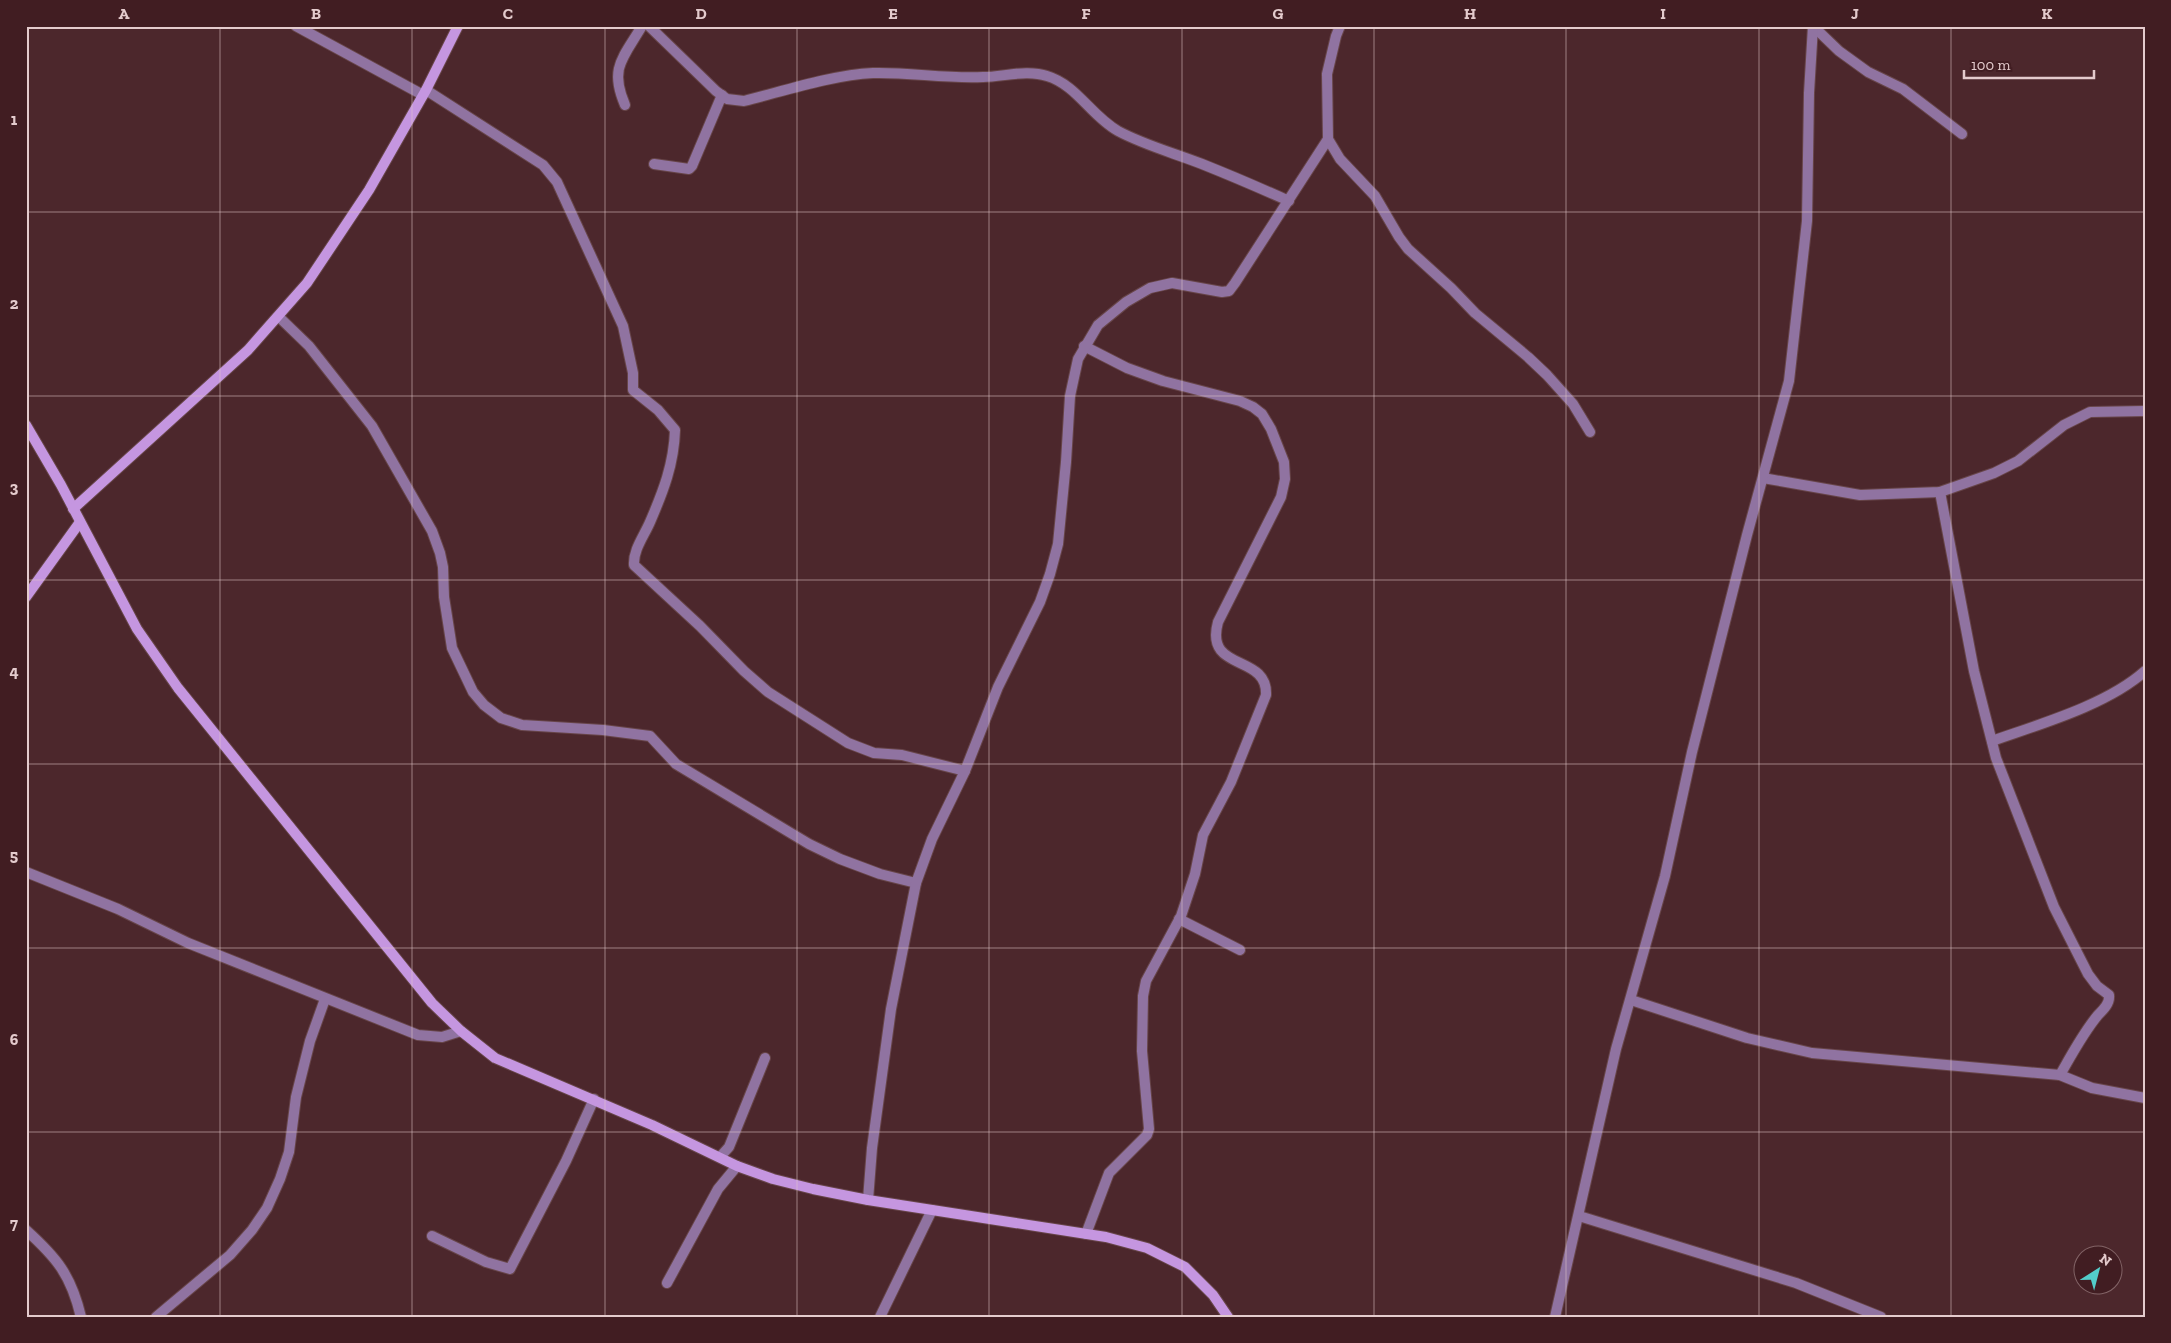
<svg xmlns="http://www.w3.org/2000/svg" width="2171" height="1343" viewBox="0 0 2171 1343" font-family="'Zilla Slab',serif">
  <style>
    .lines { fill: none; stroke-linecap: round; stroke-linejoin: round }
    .street-casing { stroke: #674549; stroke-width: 12 }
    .secondary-casing { stroke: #674549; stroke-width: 12 }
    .street { stroke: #9073a1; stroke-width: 10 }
    .secondary { stroke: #c596e0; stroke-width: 10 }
    .grid { fill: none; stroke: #e4cbcd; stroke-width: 1; stroke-opacity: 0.55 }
    .neatline { fill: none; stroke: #e4cbcd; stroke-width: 2 }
    .grid-label { font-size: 16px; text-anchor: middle; font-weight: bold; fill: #e4cbcd }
  </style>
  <rect width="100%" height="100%" fill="#4c272c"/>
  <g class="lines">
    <!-- street casing -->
    <g class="street-casing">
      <g id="street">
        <polyline points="296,26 423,95"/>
        <path d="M649,26L716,91L727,99L744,101C784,91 832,75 873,73C910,72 946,79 983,77C1003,77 1027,69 1047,76C1077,85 1091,116 1118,131C1144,145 1174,153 1202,164C1232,176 1260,188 1289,201"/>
        <polyline points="1813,26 1839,51 1868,72 1903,89 1962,134"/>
        <path d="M426,90L543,165L557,182L623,326L633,373V390L658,410L675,430C674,464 663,492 650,522C644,536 633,550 634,565L700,626L744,671L768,692L848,743L874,753L902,755L965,771"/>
        <path d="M625,105C609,68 623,58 642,26"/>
        <polyline points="1328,139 1340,159 1375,196 1399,237 1408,249 1451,288 1475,313 1528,357 1547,375 1573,404 1590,432"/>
        <polyline points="654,164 689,169 692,166 722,95"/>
        <polyline points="279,317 309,346 372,426 432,531 440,553 443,567 444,597 452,648 473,692 484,705 501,718 522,725 603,730 650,736 676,764 809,844 840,859 880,874 916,883"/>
        <path d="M1084,346L1127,368L1163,381L1240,401L1253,407L1262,414L1271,429L1284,462L1285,479L1281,497L1218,622C1204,673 1268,653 1266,695L1231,782L1203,835L1195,874L1181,916L1146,981L1143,996L1142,1051L1149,1129L1147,1135L1109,1173L1086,1234"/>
        <polyline points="1763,478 1860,495 1940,492 1994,473 2018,461 2064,425 2090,412 2145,411"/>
        <path d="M1940,492L1974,671L1996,758L2054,907L2088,974L2097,986L2109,995C2110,1003 2104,1009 2098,1015C2083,1033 2072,1054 2060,1075"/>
        <path d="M1992,741C2040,724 2107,705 2145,671"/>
        <polyline points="26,872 118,909 188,943 418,1035 442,1037 461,1031"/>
        <polyline points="1179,919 1240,950"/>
        <polyline points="1631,1000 1747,1038 1812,1053 2060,1075 2092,1088 2145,1098"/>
        <polyline points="720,1157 729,1147 765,1058"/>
        <polyline points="868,1200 872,1148 891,1009 916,883 932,839 965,771 998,687 1040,602 1050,574 1058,544 1066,462 1070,396 1078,359 1098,325 1126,302 1150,288 1172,283 1222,292 1229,291 1235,283 1328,139 1327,74 1336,36 1340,26"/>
        <polyline points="1579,1216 1796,1283 1881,1317"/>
        <path d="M26,1230C57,1258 71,1275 81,1317"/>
        <polyline points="432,1236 486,1262 510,1269 566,1161 594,1099"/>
        <polyline points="667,1283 718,1189 737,1166"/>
        <polyline points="156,1317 230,1255 252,1230 267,1208 280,1179 289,1152 296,1097 310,1041 325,999"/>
        <polyline points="880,1317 932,1210"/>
        <polyline points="1555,1317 1616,1049 1665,876 1692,752 1747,535 1789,381 1807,221 1809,93 1813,26"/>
      </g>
    </g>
    <!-- secondary casing -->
    <g class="secondary-casing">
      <g id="secondary">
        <polyline points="26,425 61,485 137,629 178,688 432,1003 461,1031 495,1058 652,1125 737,1166 773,1179 813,1189 868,1200 1106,1237 1147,1248 1185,1267 1213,1295 1228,1317"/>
        <polyline points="73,509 248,350 307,283 369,190 426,90 458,26"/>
        <polyline points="26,597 80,522"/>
      </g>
    </g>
    <!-- street -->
    <use href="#street" class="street"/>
    <!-- secondary -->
    <use href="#secondary" class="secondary"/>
  </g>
  <!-- grid -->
  <path class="grid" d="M220,26V1317M412,26V1317M605,26V1317M797,26V1317M989,26V1317M1182,26V1317M1374,26V1317M1566,26V1317M1759,26V1317M1951,26V1317M26,212H2145M26,396H2145M26,580H2145M26,764H2145M26,948H2145M26,1132H2145"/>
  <!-- border -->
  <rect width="2171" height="1343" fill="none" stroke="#411d22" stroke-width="55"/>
  <!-- north arrow -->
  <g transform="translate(2098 1270) rotate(36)"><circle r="24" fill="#411d22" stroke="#826366"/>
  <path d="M0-4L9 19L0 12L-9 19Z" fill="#53cdca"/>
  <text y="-8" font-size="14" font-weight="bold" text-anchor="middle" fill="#e4cbcd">N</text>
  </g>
  <!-- scale -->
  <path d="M1964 70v8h130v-8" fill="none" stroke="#e4cbcd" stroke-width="2.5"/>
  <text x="1971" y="70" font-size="15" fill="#e4cbcd" stroke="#411d22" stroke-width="4" paint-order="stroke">100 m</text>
  <rect x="28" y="28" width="2116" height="1288" class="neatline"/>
  <g class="grid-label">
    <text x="124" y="19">A</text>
    <text x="316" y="19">B</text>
    <text x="508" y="19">C</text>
    <text x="701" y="19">D</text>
    <text x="893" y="19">E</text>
    <text x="1086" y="19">F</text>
    <text x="1278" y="19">G</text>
    <text x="1470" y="19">H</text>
    <text x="1663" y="19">I</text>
    <text x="1855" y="19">J</text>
    <text x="2047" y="19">K</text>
    <text x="14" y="125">1</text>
    <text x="14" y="309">2</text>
    <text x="14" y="493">3</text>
    <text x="14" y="677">4</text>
    <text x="14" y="861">5</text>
    <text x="14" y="1045">6</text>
    <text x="14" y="1229">7</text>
  </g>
</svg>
